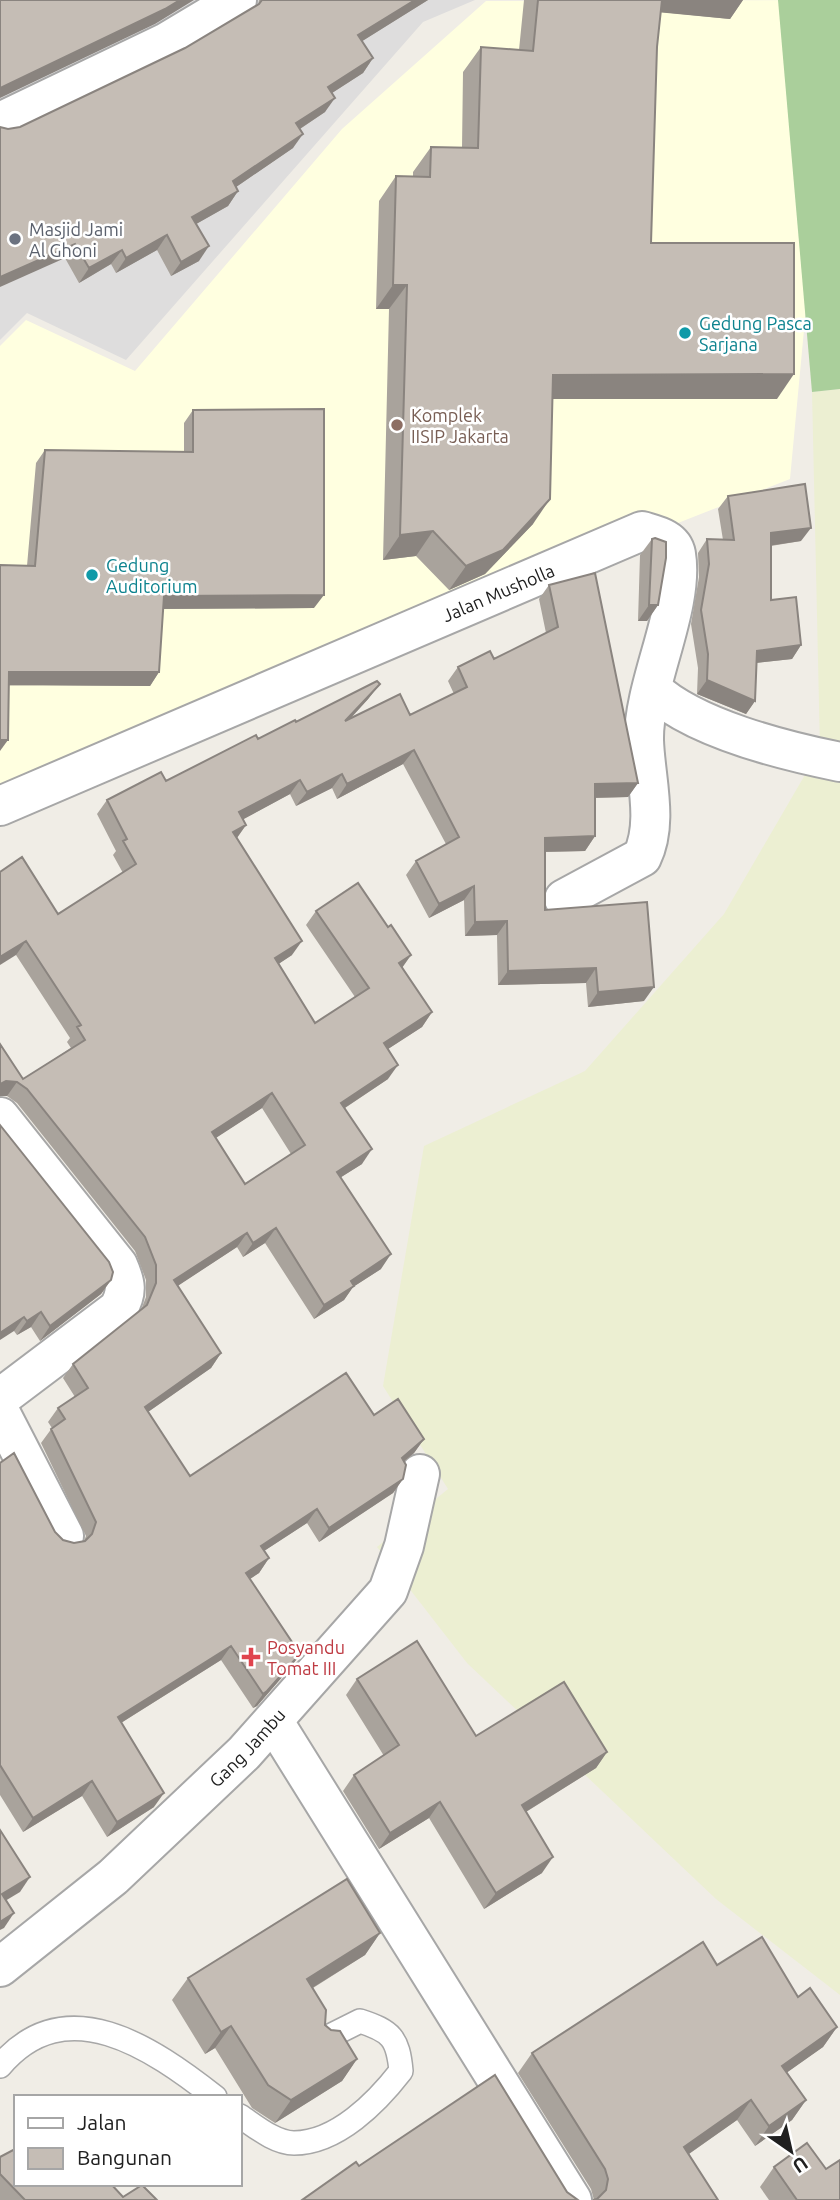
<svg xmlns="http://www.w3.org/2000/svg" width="840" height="2200" viewBox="0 0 840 2200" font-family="Ubuntu,sans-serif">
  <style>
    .residential { fill: #dedddd }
    .education { fill: #ffffe0 }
    .farmland { fill: #ecefd2 }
    .forest { fill: #aacf9b }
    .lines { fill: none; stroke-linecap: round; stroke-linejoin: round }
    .service-casing { stroke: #a7a7a7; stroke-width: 26 }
    .minor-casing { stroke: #a7a7a7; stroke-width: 42 }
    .service { stroke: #fff; stroke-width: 23 }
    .minor { stroke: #fff; stroke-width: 38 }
    .wall { fill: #a9a39c; fill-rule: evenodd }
    .shaded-wall { fill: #8a847f }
    .building { fill: #c5bdb5; stroke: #8a847f; stroke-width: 2; fill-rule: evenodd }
    .worship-dot { fill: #6b7280; stroke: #fff; stroke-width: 2.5 }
    .culture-dot { fill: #0f9aa8; stroke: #fff; stroke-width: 2.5 }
    .education-dot { fill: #8d6e63; stroke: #fff; stroke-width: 2.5 }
    .health-dot { fill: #e0444e; stroke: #fff; stroke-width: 2.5 }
    .labels { text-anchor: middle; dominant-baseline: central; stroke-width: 5; stroke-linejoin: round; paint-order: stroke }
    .worship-label { font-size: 18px; fill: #5b616d; stroke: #fff; text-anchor: start }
    .culture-label { font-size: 18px; fill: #0d838f; stroke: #fff; text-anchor: start }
    .education-label { font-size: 18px; fill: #785e54; stroke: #fff; text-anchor: start }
    .street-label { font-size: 18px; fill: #202020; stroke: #fff }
    .health-label { font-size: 18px; fill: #be3a42; stroke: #fff; text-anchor: start }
  </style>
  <rect width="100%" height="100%" fill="#f0ede6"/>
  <!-- residential -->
  <polygon class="residential" points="0,0 475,0 423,22 126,360 27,313 0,340"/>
  <!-- education -->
  <polygon class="education" points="835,0 790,479 0,789 0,346 26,320 135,371 342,129 486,1"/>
  <!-- farmland -->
  <polygon class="farmland" points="840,389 840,1995 716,1899 467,1663 377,1547 448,1489 383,1386 424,1146 585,1071 724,914 820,749 812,392"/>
  <!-- forest -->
  <polygon class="forest" points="778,0 840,0 840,389 812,392"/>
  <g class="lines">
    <!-- service casing -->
    <g class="service-casing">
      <g id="service">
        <path d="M0,2066C66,1988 152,2048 215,2097"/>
        <path d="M240,2116C255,2126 275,2143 294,2143C337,2143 377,2102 401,2071C398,2038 391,2031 360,2021L322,2040"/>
      </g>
    </g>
    <!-- minor casing -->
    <g class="minor-casing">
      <g id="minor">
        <polyline points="0,122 165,43 237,0"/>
        <path d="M652,689C693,728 785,751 840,762"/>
        <path id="s1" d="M0,806L642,531C655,535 673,538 676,554C685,607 643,684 644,740C645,777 659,822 642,857L564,899"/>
        <path d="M0,1117L118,1265C126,1283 128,1292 118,1309L0,1398"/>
        <polyline points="0,1412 64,1536"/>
        <polyline points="274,1722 572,2200"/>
        <path id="s2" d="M0,1967L113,1877L244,1753L388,1591L404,1546L420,1474"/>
      </g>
    </g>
    <!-- service -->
    <use href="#service" class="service"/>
    <!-- minor -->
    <use href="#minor" class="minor"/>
  </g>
  <!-- wall -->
  <g class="wall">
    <polygon points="259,0 428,0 362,41 373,58 363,73 332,93 325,112 300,129 293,148 236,187 238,191 228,206 196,224 199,261 171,276 157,250 116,273 111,264 79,283 65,258 8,129 20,127 185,48 258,5"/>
    <polygon points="524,0 743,0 730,19 661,12 657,47 651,243 777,399 552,399 533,524 485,574 449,590 416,556 383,560 389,309 376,309 379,201 396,176 413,177 413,172 431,147 462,148 463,72 481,47 519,50"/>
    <polygon points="193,410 314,608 163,609 159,672 150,686 8,685 0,740 27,566 36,463 45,450 184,452 184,423"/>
    <polygon points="728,496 801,541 771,546 771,600 801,645 792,659 756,663 755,701 746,714 697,694 698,668 691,624 699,577 698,553 707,539 723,540 718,509"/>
    <polygon points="652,539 658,605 647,621 638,621 640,555"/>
    <path d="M549,585L638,783L628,797L595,798V836L585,851L545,852V910L644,1001L588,1007L586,983L498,985L497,935L465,936L464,900L429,918L406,875L416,861L446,844L403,764L337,799L332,788L296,806L290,794L243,819L246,825L237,838L292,955L278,964L315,1023L355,997L306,925L316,911L388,927L411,955L402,968L432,1012L422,1027L388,1049V1079L345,1108L362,1164L341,1177L381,1269L353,1287L344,1300L314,1319L265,1243L243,1257L237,1247L177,1286L221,1353L211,1368L148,1412L190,1476L374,1415L424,1439L414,1453L404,1462L403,1479L393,1493L319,1542L307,1523L264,1551L269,1558L259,1573L250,1579L300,1654L290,1668L257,1706L253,1708L221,1660L121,1723L154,1807L107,1837L82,1796L23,1832L0,1795V1463L55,1532L63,1540L74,1543L84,1541L86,1536L41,1443L52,1428L48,1422L58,1408L75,1397L63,1378L73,1364L141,1310L146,1297V1280L135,1251L17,1103L7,1096L0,1044L23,1079L71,1048L67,1042L70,1038L16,955L0,872L58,914L123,873L113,855L116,851L97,814L107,800L166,781L296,722L369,698L351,718L410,715L454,694L448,681L458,667L494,659L546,633L539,599ZM262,1108L291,1154L245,1184L215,1138Z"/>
    <polygon points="0,1125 111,1280 101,1294 40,1341 31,1327 17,1335 14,1331"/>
    <polygon points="357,1679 476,1736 607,1752 596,1768 526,1812 542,1873 484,1909 429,1818 379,1849 343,1791 354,1775 384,1756 346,1695"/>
    <polygon points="380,1933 365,1955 313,1988 325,2025 357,2059 342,2081 275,2123 252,2108 215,2048 205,2054 172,2000 188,1978"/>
    <polygon points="717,1965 798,1997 837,2027 823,2047 787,2072 806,2100 792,2120 755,2146 737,2120 689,2154 718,2200 594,2200 591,2189 518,2073 532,2053"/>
    <polygon points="0,2157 123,2197 157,2200 0,2200"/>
    <polygon points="774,2167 826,2169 840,2200 769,2200 760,2187"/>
  </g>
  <!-- shaded-wall -->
  <g class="shaded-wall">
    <polygon points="180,0 194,0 155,24 0,98 0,88"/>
    <polygon points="415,0 428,0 348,50 358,35"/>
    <polygon points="654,0 743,0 730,19 646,11"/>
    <polygon points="373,58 363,73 318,102 328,87"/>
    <polygon points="335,98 325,112 286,138 296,123"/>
    <polygon points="303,134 293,148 223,196 233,181"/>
    <polygon points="238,191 228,206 182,232 192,217"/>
    <polygon points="167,235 157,250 116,273 126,258"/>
    <polygon points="75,244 65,258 0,287 0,277"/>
    <polygon points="209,246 199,261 171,276 181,262"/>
    <polygon points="122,250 111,264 79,283 89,268"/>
    <polygon points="393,285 407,285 389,309 376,309"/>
    <polygon points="794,374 777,399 536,399 553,375"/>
    <polygon points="550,499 533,524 485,574 449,590 466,566"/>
    <polygon points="811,528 801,541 761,547 771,533"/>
    <polygon points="433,531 416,556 383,560 400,535"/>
    <polygon points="324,595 314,608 155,609 164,596"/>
    <polygon points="649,605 658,605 647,621 638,621"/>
    <polygon points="801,645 792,659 747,664 757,651"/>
    <polygon points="9,672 159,672 150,686 0,685"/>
    <polygon points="707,680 755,701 746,714 697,694"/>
    <polygon points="380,684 369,698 335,735 345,721"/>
    <polygon points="0,740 8,740 0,751"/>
    <polygon points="414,750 403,764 337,799 347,784"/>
    <polygon points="342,774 332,788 296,806 307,792"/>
    <polygon points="300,780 290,794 229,827 239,812"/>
    <polygon points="638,783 628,797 585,798 595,784"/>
    <polygon points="246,825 236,839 233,832"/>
    <polygon points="595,836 585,851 535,852 545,838"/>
    <polygon points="474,886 464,900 429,918 439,904"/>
    <polygon points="507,921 497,935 465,936 475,922"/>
    <polygon points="26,941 16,955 0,965 0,957"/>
    <polygon points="302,941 292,955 265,973 275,958"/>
    <polygon points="411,955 401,969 399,963"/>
    <polygon points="596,968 586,983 498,985 508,971"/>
    <polygon points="654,987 644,1001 588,1007 598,992"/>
    <polygon points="432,1012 422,1027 374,1058 384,1043"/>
    <polygon points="398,1065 388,1079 331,1117 341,1103"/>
    <polygon points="6,1081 17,1082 7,1096 0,1096 0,1084"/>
    <polygon points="272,1093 262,1108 202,1147 212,1132"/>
    <polygon points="372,1149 362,1164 327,1186 337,1172"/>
    <polygon points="276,1228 265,1243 243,1257 253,1243"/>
    <polygon points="247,1233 237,1247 164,1295 174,1280"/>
    <polygon points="391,1254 381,1269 353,1287 344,1300 314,1319 324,1305 351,1281"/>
    <polygon points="111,1280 101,1294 40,1341 50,1326"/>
    <polygon points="41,1312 31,1327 17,1335 27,1321"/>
    <polygon points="24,1317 14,1331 0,1340 0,1333"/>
    <polygon points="221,1353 211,1368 135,1421 145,1407"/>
    <polygon points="424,1439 414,1453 391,1472 402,1458"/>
    <polygon points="403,1479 393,1493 319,1542 329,1528"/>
    <polygon points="317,1509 307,1523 250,1560 261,1546"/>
    <polygon points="269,1558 259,1573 236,1588 246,1573"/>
    <polygon points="231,1646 221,1660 108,1731 118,1717"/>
    <polygon points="300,1654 290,1668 257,1706 253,1708 263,1694"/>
    <polygon points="607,1752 596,1768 511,1821 522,1805"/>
    <polygon points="92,1781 82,1796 23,1832 33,1818"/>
    <polygon points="164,1793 154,1807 107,1837 117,1822"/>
    <polygon points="440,1802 429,1818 379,1849 390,1833"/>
    <polygon points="553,1857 542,1873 484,1909 496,1893"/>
    <polygon points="30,1877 20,1892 0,1904 2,1894"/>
    <polygon points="14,1913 4,1928 0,1930 0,1922"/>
    <polygon points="380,1933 365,1955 291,2001 307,1979"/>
    <polygon points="231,2026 215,2048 205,2054 221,2032"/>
    <polygon points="837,2027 823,2047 768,2086 782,2066"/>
    <polygon points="357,2059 342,2081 275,2123 291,2100"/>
    <polygon points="751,2100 737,2120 670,2167 684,2147"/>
    <polygon points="806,2100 792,2120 755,2146 769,2126"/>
  </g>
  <!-- building -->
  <g class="building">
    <polygon points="0,0 180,0 165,9 0,88"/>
    <polygon points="262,0 415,0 358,35 373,58 328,87 335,98 296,123 303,134 233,181 238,191 192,217 209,246 181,262 167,235 126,258 122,250 89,268 75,244 0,277 0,127 8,129 20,127 185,48 259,4"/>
    <polygon points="538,0 662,0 657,47 651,243 794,243 794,374 553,375 550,499 503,550 466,566 433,531 400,535 407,285 393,285 396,176 430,177 431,147 478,148 481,47 533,51"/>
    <polygon points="324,409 324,595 164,596 159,672 9,672 8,740 0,740 0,565 35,566 45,450 193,452 193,410"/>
    <polygon points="805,484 811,528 771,533 771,600 796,597 801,645 757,651 755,701 707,680 708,654 701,610 709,564 707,539 734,540 728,496"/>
    <polygon points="655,538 666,542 666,558 658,605 649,605 652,539"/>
    <path d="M595,573L638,783L595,784V836L545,838V910L647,902L654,987L598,992L596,968L508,971L507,921L475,922L474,886L439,904L416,861L459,837L414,750L347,784L342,774L307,792L300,780L239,812L246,825L233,832L302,941L275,958L315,1023L369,988L316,911L358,883L388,927L391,925L411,955L399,963L432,1012L384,1043L398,1065L341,1103L372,1149L337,1172L391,1254L351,1281L354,1286L324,1305L276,1228L253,1243L247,1233L174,1280L221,1353L145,1407L190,1476L346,1373L374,1415L398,1399L424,1439L402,1458L406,1465L403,1479L329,1528L317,1509L261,1546L269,1558L246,1573L300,1654L267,1691L263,1694L231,1646L118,1717L164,1793L117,1822L92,1781L33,1818L0,1765V1463L14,1453L55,1532L63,1540L74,1543L85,1541L92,1534L96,1522L51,1429L65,1419L58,1408L88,1388L73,1364L147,1305L156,1283V1265L145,1237L27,1089L17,1082L6,1081L0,1084V1044L23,1079L85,1040L77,1027L81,1025L26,941L0,957V872L22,857L58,914L136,864L123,841L127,839L107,800L161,772L166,781L256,735L258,739L295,720L296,722L377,681L380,684L345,721L400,694L410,715L467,687L458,667L490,651L494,659L558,627L549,585ZM272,1093L305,1145L245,1184L212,1132Z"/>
    <polygon points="0,1125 109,1262 113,1272 111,1280 50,1326 41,1312 27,1321 24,1317 0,1333"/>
    <polygon points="417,1641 476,1736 564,1682 607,1752 522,1805 553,1857 496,1893 440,1802 390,1833 354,1775 399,1745 357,1679"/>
    <polygon points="0,1830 30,1877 2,1894 14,1913 0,1922"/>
    <polygon points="347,1879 380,1933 307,1979 326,2010 325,2025 331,2030 340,2031 357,2059 291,2100 268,2085 231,2026 221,2032 188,1978"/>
    <polygon points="762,1937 798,1997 810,1988 837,2027 782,2066 806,2100 769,2126 751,2100 684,2147 718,2200 593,2200 597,2199 606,2190 608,2179 605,2169 532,2053 703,1942 717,1965"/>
    <polygon points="495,2075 567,2192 578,2200 302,2200 356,2162 359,2166"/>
    <polygon points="807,2143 826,2169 840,2160 840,2200 797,2200 774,2167"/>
    <polygon points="15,2149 16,2149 16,2184 111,2184 123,2197 142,2185 157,2200 25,2200 0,2174 0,2157"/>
  </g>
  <!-- markers -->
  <circle class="worship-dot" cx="15" cy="239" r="7"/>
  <g class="culture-dot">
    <circle cx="685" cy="333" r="7"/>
    <circle cx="92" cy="575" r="7"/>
  </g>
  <circle class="education-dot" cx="397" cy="425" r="7"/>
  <path class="health-dot" d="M247.5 1646.5h7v7h7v7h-7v7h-7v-7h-7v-7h7z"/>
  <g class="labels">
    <!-- worship labels -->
    <g class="worship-label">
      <text x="29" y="229">Masjid Jami<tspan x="29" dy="21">Al Ghoni</tspan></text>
    </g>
    <!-- culture labels -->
    <g class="culture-label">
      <text x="699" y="323">Gedung Pasca<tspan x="699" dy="21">Sarjana</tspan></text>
      <text x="106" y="565">Gedung<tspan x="106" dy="21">Auditorium</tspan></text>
    </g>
    <!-- education labels -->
    <g class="education-label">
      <text x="411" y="415">Komplek<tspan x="411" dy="21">IISIP Jakarta</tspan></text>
    </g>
    <!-- street labels -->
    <g class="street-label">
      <text stroke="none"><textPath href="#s1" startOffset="542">Jalan Musholla</textPath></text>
      <text stroke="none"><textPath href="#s2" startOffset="331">Gang Jambu</textPath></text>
    </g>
    <!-- health labels -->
    <g class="health-label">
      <text x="267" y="1647">Posyandu<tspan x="267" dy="21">Tomat III</tspan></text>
    </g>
  </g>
  <!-- legend -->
  <rect x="14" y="2095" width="228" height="91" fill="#ffffff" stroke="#a6a6a6" stroke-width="2"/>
  <rect x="28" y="2118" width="35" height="10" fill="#ffffff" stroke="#a6a6a6" stroke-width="2"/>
  <text x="77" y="2130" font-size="21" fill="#202020">Jalan</text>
  <rect x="28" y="2148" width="35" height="21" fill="#c5bdb5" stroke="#a6a6a6" stroke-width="2"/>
  <text x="77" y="2165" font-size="21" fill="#202020">Bangunan</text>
  <!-- north arrow -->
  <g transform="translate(791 2151) rotate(146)" stroke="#ffffff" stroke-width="5" paint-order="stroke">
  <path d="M0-5L12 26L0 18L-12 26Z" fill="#202020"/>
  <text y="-10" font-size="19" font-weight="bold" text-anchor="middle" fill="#202020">U</text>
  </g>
</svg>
